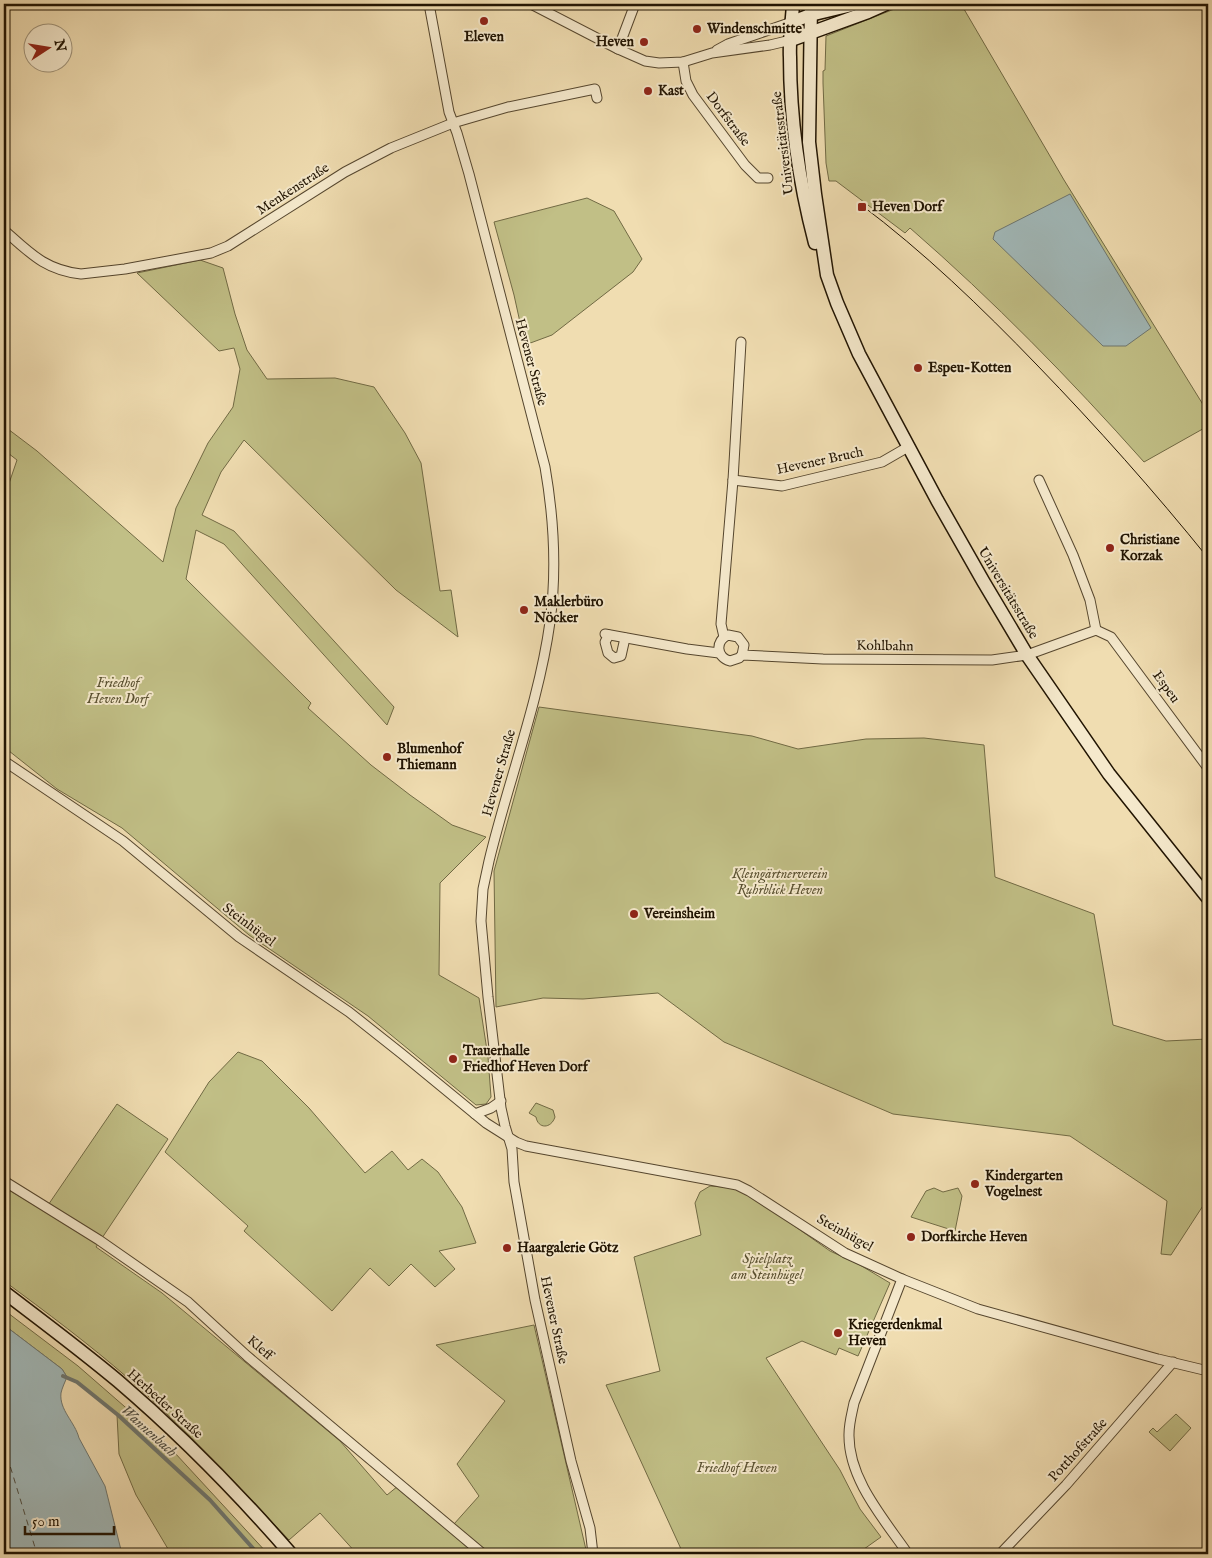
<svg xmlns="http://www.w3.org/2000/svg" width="1212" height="1558" viewBox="0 0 1212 1558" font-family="'IM FELL English',serif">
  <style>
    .green { fill: #c1bf86; stroke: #716a44 }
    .water { fill: #a1b8b8; stroke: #6e766f }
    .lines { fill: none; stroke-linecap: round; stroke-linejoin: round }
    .stream { stroke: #6e766f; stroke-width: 4 }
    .ferry { stroke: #4e4d42; stroke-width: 1; stroke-dasharray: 6 5; stroke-linecap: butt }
    .street-casing { stroke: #55462e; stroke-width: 11 }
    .secondary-casing { stroke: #211402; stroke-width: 15 }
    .street { stroke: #f5e9cc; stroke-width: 9 }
    .secondary { stroke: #f5e9cc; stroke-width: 12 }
    .tram { stroke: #211402; stroke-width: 1 }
    .poi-dot { fill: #8f2418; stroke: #f5e9cc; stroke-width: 2 }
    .labels { text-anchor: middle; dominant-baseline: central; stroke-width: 4; stroke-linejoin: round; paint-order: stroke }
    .poi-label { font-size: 14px; font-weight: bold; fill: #211402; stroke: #f5e9cc; text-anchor: start }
    .street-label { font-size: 14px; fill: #211402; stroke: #f5e9cc }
    .park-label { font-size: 14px; font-style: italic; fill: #595030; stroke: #f5e9cc }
    .water-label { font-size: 15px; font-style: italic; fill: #4e4d42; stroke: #f5e9cc }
  </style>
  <rect width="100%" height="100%" fill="#f0ddb1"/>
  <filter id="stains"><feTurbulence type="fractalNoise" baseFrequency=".004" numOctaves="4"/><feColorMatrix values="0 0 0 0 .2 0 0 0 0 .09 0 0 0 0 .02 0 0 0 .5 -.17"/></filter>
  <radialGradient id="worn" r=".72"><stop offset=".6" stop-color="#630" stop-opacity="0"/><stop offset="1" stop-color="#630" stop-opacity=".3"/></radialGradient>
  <!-- green -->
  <g class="green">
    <path d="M907,4H961L1064,180L1207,411L1208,410V426L1144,462C1070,379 994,301 910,228L905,233L836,181H829L826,163L823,83V71L825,70L826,36Z"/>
    <polygon points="587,198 614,211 642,259 633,272 552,335 525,345 514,295 494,222"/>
    <polygon points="200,260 223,268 235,314 247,350 267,379 335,378 374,387 405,433 421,463 440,591 451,590 458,637 396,590 244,440 221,472 202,515 234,531 394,707 387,725 224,544 196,530 186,579 311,703 308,708 371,765 410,795 452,825 486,837 440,883 439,975 479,998 488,1057 491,1097 486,1104 476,1105 368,1016 249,935 122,828 57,789 4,747 4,498 17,460 4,450 4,426 37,451 163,562 176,508 208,443 233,407 240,369 234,348 219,351 137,273"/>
    <polygon points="539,707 752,736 798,749 866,739 924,738 984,745 995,877 1094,914 1113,1025 1166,1041 1208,1039 1208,1198 1171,1255 1161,1254 1167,1201 1070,1136 893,1114 724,1042 658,993 583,999 543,998 496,1007 494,871"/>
    <polygon points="238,1052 262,1061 309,1108 365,1173 392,1151 408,1170 422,1159 438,1172 462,1207 476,1243 439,1251 455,1269 435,1287 411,1264 389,1286 370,1268 332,1311 244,1231 248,1226 165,1152 209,1082"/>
    <path d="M536,1103L553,1110L555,1117C551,1129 538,1129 536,1117L529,1113Z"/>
    <path d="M117,1104L168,1139L96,1247L162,1293L340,1441L387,1495L398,1486L475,1554H357L320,1513L289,1540C237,1485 186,1429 129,1379C89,1344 46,1312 4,1281V1187L44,1211Z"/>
    <polygon points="710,1186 736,1188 773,1211 830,1251 860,1265 890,1283 858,1356 839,1348 836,1355 802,1341 766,1358 840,1470 860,1509 881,1537 857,1554 675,1554 681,1549 606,1385 660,1371 634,1257 701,1235 695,1203 700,1192"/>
    <polygon points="934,1188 943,1192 958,1188 962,1196 955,1231 911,1217 926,1191"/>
    <polygon points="4,1310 78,1366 163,1440 268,1554 171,1554 136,1495 119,1454 117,1415 77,1382 67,1377 62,1369 4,1325"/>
    <polygon points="534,1325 587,1554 489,1554 454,1524 479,1496 457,1464 505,1401 436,1345"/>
    <polygon points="1176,1414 1191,1428 1170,1451 1149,1432 1153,1428 1157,1432"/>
  </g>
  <!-- water -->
  <g class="water">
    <polygon points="1070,194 1151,328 1126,346 1103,346 993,239 995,232"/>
    <path d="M4,1325L62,1369L67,1377C65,1382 62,1388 61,1393C59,1410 75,1422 79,1438L105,1486L122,1554H4Z"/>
  </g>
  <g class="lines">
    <!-- stream -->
    <polyline class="stream" points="63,1376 77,1382 118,1415 210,1500 258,1554"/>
    <!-- ferry -->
    <polyline class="ferry" points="4,1446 37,1554"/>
    <!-- street casing -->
    <g class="street-casing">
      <g id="street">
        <path d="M429,4L449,112L457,133L469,174L545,467C554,519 557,570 550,622C539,702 508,782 489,861L483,889L481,921L488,997L501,1108L505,1126L512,1149L514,1182L535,1300L571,1461L590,1528L593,1554"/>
        <polyline points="531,4 618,49 645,61 659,63 683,62 712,53 770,45 791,40"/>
        <polyline points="618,49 635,4"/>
        <polyline points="717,50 728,44 792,22"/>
        <polyline points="683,62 686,81 693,95 745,165 758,178 768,178"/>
        <path d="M4,230C30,253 45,270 81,274L125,269L211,253L228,246L345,172L391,148L453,123L508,107L595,89L597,98"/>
        <polyline points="733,480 782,486 882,462 908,447"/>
        <polyline points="1039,480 1073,555 1090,600 1096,630"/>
        <polyline points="605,634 687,649 719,653"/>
        <polyline points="609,635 605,642 608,653 614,658 621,656 625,638"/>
        <polyline points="724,637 721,624 733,480 741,342"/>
        <path d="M742,655L744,645L738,637L728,635C715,641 716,657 730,661L739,658L742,655L823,659L992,660L1027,655L1096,630L1111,637L1208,768"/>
        <polyline points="4,761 123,841 239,937 349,1012 402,1054 486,1123 516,1142 526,1146 737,1185 749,1191 845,1253 902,1279 978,1309 1158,1359 1208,1371"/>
        <polyline points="475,1114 491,1108 501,1101"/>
        <polyline points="4,1181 99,1240 188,1302 247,1356 483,1554"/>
        <path d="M902,1279L854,1403C852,1413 849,1423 849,1434C848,1479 884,1519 908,1554"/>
        <polyline points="1000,1554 1066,1485 1173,1362"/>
      </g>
    </g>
    <!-- secondary casing -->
    <g class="secondary-casing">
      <g id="secondary">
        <path d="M793,4C792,22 789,40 790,57C790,120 799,182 815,243"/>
        <polyline points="811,4 809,142 815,194 827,275 837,303 859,354 937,500 983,581 1027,655 1109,774 1208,898"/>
        <polyline points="792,22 810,15 856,4"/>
        <polyline points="791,40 868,12 886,4"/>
        <path d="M4,1292C42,1321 81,1350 118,1381C180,1434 238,1493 291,1554"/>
      </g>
    </g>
    <!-- street -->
    <use href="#street" class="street"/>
    <!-- secondary -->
    <use href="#secondary" class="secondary"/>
    <!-- tram -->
    <path class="tram" d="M860,204C924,252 981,307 1037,365C1097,427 1154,491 1208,558"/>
  </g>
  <!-- markers -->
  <g class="poi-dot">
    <circle cx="484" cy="21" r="5"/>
    <circle cx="697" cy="29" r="5"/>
    <circle cx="644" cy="42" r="5"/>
    <circle cx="648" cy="91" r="5"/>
    <rect x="857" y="202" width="10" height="10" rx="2.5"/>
    <circle cx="918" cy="368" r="5"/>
    <circle cx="1110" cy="548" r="5"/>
    <circle cx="524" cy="610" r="5"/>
    <circle cx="387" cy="757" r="5"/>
    <circle cx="634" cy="914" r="5"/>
    <circle cx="453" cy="1059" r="5"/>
    <circle cx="975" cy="1184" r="5"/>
    <circle cx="911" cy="1237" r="5"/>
    <circle cx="507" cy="1248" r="5"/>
    <circle cx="838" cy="1333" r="5"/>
  </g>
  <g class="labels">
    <!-- poi labels -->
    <g class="poi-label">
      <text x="707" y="29">Windenschmitte</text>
      <text x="484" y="37" text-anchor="middle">Eleven</text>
      <text x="634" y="42" text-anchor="end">Heven</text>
      <text x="658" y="91">Kast</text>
      <text x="872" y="207">Heven Dorf</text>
      <text x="928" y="368">Espeu-Kotten</text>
      <text x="1120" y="540">Christiane<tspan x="1120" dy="16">Korzak</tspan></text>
      <text x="534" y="602">Maklerbüro<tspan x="534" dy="16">Nöcker</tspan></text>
      <text x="397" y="749">Blumenhof<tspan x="397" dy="16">Thiemann</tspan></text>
      <text x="644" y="914">Vereinsheim</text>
      <text x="463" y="1051">Trauerhalle<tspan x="463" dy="16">Friedhof Heven Dorf</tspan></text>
      <text x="985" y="1176">Kindergarten<tspan x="985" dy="16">Vogelnest</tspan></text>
      <text x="921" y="1237">Dorfkirche Heven</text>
      <text x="517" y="1248">Haargalerie Götz</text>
      <text x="848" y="1325">Kriegerdenkmal<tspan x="848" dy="16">Heven</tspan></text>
    </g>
    <!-- street labels -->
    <g class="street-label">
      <text transform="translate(728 119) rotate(53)">Dorfstraße</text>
      <text transform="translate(783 143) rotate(-97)">Universitätsstraße</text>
      <text transform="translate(293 189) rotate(-33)">Menkenstraße</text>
      <text transform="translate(531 362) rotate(75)">Hevener Straße</text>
      <text transform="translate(820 461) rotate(-12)">Hevener Bruch</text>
      <text transform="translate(1008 593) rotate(59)">Universitätsstraße</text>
      <text transform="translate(885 646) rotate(1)">Kohlbahn</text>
      <text transform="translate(1166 687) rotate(54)">Espeu</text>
      <text transform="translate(499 773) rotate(-74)">Hevener Straße</text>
      <text transform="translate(249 925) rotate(37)">Steinhügel</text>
      <text transform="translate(845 1233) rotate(29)">Steinhügel</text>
      <text transform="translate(554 1320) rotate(78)">Hevener Straße</text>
      <text transform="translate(260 1348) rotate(41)">Kleff</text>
      <text transform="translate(165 1404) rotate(42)">Herbeder Straße</text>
      <text transform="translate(1078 1450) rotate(-48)">Potthofstraße</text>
    </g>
    <!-- park labels -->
    <g class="park-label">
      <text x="118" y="683">Friedhof<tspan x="118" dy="16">Heven Dorf</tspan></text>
      <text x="780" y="874">Kleingärtnerverein<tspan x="780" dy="16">Ruhrblick Heven</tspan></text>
      <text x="767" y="1259">Spielplatz<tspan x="767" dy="16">am Steinhügel</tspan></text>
      <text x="737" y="1468">Friedhof Heven</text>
    </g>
    <!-- water labels -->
    <g class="water-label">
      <text transform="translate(149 1431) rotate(42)">Wannenbach</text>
    </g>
  </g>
  <!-- margin -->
  <rect width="1212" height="1558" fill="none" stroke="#f0ddb1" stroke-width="20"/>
  <rect x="5" y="5" width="1202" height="1548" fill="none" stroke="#211402" stroke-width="2.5"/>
  <rect x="10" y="10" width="1192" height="1538" fill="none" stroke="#211402"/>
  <!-- north arrow -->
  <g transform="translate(48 48) rotate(78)"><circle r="24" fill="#f5e9cc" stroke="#a0947b"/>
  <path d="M0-4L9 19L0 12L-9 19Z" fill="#8f2418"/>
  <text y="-8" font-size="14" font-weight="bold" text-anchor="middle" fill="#211402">N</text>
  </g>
  <!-- scale -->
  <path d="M25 1526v8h89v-8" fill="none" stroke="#211402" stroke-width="2.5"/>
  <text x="32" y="1526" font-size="15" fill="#211402" stroke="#f5e9cc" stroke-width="4" paint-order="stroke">50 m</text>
  <rect width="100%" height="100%" filter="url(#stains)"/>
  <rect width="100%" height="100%" fill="url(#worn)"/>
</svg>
